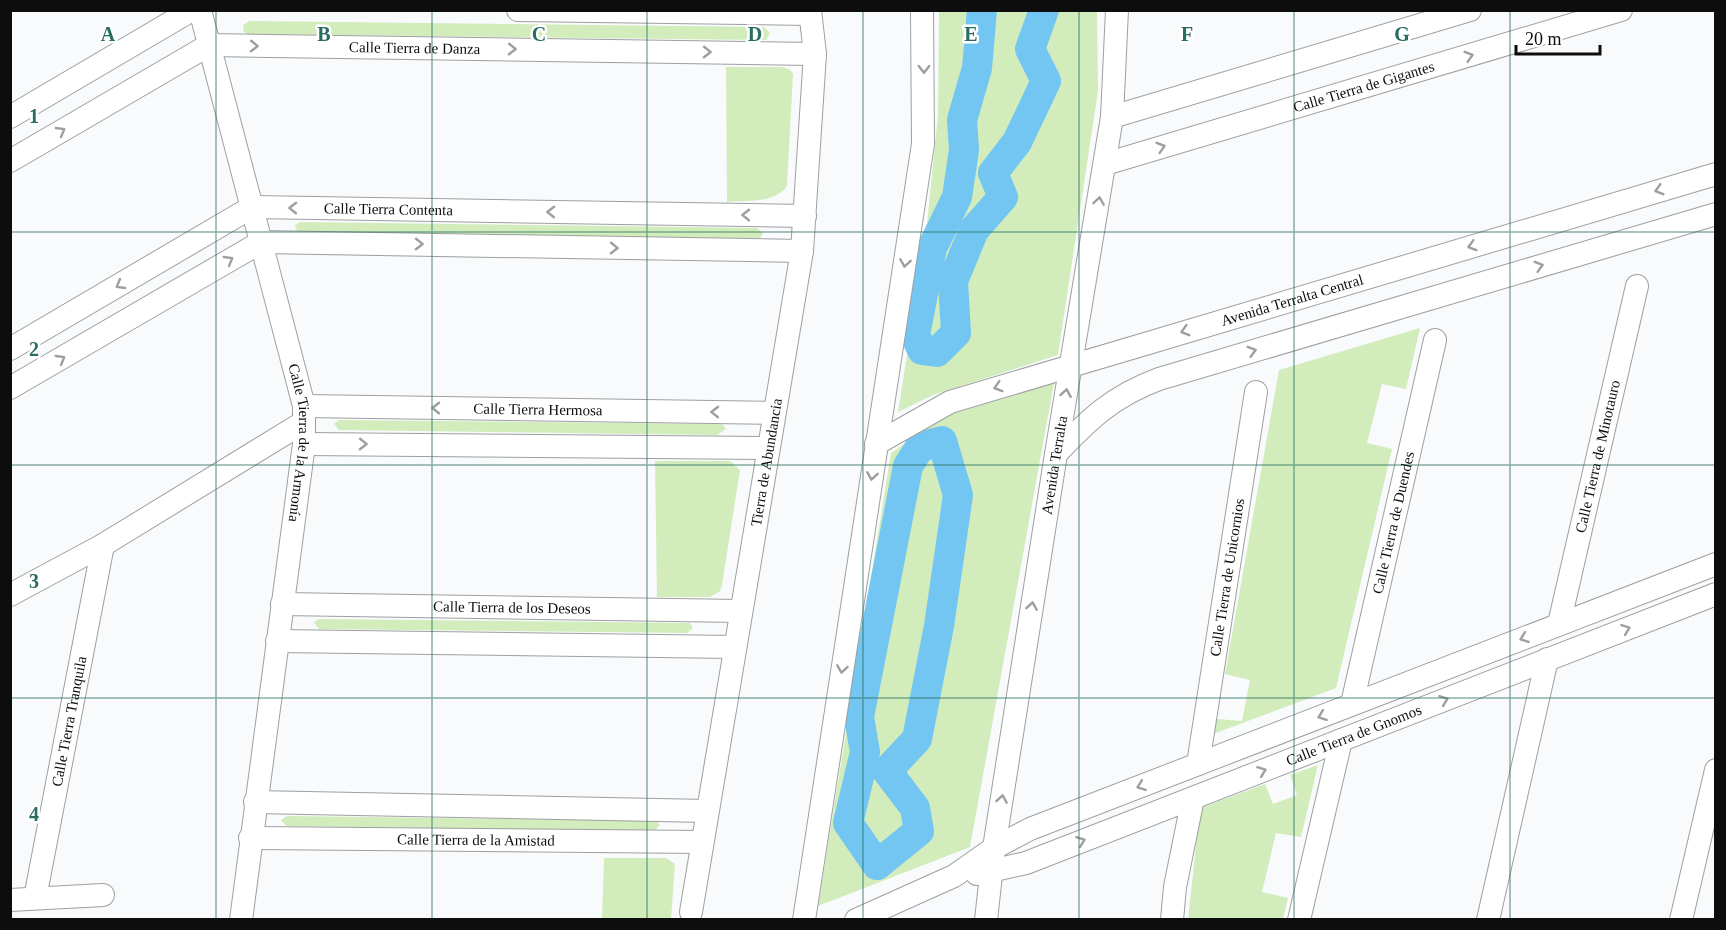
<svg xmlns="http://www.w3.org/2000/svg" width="1726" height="930" viewBox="0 0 1726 930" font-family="'Times New Roman',serif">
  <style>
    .green { fill: #d2ecbc }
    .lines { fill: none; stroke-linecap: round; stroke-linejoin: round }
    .canal { stroke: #73c6f2; stroke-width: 30 }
    .minor-casing { stroke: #9d9fa0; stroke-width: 24 }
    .minor { stroke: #fff; stroke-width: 22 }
    .oneway { stroke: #9e9e9f }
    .grid { fill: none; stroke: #286d60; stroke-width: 1.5; stroke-opacity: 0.55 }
    .labels { text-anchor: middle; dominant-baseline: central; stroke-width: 5; stroke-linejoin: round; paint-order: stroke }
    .street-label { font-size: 15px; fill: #0d0d0e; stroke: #fff }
    .grid-label { font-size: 20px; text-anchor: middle; font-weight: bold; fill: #286d60; stroke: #fff; stroke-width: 5; stroke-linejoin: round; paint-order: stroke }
  </style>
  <rect width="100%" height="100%" fill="#f8fafc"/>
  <!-- green -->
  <g class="green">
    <polygon points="939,11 1097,11 1098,91 1058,355 933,395 898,412 926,235 938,114"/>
    <polygon points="250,21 764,27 770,33 766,40 761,40 248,34 244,32 243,25"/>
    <path d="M726,67H782L789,69L793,74L787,186C774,204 748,200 727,202Z"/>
    <polygon points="300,222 757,228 763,233 760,238 754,239 297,231 295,225"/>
    <polygon points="1420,328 1406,389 1382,384 1367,443 1392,449 1336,688 1213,734 1217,719 1242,721 1250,680 1225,674 1279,370"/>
    <polygon points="1054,383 970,847 818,906 891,453 945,416"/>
    <polygon points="339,420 722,424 726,429 717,435 339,430 334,424"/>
    <polygon points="655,461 730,461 740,470 722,585 720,591 710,597 657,597"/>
    <polygon points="319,619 690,623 693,628 687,633 319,629 314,622"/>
    <polygon points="1318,765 1301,837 1276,833 1262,892 1288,898 1283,919 1188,920 1200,808 1265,784 1273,804 1297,795 1290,775"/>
    <polygon points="287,816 657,821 660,825 654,831 286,826 281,820"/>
    <polygon points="604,858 666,858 675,864 671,919 602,919"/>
  </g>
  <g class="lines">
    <!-- canal -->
    <g class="canal">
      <polyline points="982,10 977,68 962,120 964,150 957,197 932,248 915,335 922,350 937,352 956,333 953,281 974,230 1003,197 993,173 1017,142 1046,81 1030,49 1044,10"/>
      <polygon points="942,441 958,495 939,626 917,739 887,771 915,808 919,831 877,865 848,823 865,752 859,717 908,466 920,447"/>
    </g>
    <!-- minor casing -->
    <g class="minor-casing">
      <g id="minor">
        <path id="s1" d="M200,10L304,406V444L241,920"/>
        <polyline points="518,10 810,14"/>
        <polyline points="10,117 192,10"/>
        <polyline points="1112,117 1470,10"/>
        <path id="s2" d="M10,161L209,45L815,54"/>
        <path id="s3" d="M1105,164L1621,10"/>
        <path id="s4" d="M10,349L252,207L805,216"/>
        <polyline points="10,388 261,242 802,251"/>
        <path id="s5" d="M304,406L773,413"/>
        <polyline points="304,444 767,448"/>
        <path id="s6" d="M876,444L950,402L1716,174"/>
        <path d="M1056,454C1089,419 1113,396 1159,379L1716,214"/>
        <polyline points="10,595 103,545 304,422"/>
        <path id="s7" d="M282,604L740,611"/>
        <path id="s8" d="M1559,624L1637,286"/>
        <polyline points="277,641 734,647"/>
        <path id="s9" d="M1352,704L1435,340"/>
        <path id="s10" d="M1198,764L1256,392"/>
        <polyline points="255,802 707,811"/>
        <path id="s11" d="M250,838L702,842"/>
        <path id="s12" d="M977,874L1026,863L1716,594"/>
        <path id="s13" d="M35,898L103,545"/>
        <polyline points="10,900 103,895"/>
        <path id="s14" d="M691,912L802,251L815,54L810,10"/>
        <polyline points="804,920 923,144 922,10"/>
        <polyline points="856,920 954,876 994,848 1030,829 1716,564"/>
        <path id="s15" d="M986,920L994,848L1056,454L1112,117L1117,10"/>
        <polyline points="1172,920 1175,887 1193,798"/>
        <polyline points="1299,920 1341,740"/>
        <polyline points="1488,920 1547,659"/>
        <polyline points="1681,920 1716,770"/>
      </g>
    </g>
    <!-- minor -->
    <use href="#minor" class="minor"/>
  </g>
  <!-- one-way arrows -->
  <defs><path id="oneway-chevron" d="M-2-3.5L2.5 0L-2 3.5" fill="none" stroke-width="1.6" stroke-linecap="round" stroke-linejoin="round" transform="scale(1.5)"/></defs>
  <g class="oneway">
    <use href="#oneway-chevron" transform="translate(254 46) rotate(1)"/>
    <use href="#oneway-chevron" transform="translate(512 49) rotate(1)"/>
    <use href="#oneway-chevron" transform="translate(707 52) rotate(1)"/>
    <use href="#oneway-chevron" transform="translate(1469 56) rotate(-17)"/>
    <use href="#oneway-chevron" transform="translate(924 69) rotate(90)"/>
    <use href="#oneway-chevron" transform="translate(61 131) rotate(-30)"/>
    <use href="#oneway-chevron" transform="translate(1161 147) rotate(-17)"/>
    <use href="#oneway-chevron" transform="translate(1659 190) rotate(164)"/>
    <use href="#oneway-chevron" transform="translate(1099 201) rotate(-81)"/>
    <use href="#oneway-chevron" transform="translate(293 208) rotate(-179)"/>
    <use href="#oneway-chevron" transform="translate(551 212) rotate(-179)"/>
    <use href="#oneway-chevron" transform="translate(746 215) rotate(-179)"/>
    <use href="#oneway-chevron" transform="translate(419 244) rotate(1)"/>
    <use href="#oneway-chevron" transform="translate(1472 246) rotate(164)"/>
    <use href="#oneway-chevron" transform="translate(614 248) rotate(1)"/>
    <use href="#oneway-chevron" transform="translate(229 260) rotate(-30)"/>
    <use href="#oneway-chevron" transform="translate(905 263) rotate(99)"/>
    <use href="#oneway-chevron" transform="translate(1539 266) rotate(-16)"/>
    <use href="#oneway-chevron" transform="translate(120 285) rotate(150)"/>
    <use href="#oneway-chevron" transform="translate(1185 331) rotate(164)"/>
    <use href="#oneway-chevron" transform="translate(1252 351) rotate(-16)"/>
    <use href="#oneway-chevron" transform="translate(61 359) rotate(-30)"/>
    <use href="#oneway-chevron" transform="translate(998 387) rotate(163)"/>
    <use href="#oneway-chevron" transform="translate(1066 393) rotate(-80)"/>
    <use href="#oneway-chevron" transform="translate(436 408) rotate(-179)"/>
    <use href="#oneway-chevron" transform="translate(715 412) rotate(-179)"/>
    <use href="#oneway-chevron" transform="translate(363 444) rotate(1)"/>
    <use href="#oneway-chevron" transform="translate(872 476) rotate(99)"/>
    <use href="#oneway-chevron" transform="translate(1032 606) rotate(-81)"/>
    <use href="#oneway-chevron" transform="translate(1626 629) rotate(-21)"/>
    <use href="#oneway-chevron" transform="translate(1524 638) rotate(159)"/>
    <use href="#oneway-chevron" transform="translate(842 669) rotate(99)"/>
    <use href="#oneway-chevron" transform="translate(1444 700) rotate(-21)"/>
    <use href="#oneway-chevron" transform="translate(1322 716) rotate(159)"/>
    <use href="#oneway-chevron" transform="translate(1262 771) rotate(-21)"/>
    <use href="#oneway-chevron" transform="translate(1141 786) rotate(159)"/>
    <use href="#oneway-chevron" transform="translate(1002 799) rotate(-81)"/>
    <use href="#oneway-chevron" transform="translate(1081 841) rotate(-21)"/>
  </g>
  <!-- grid -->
  <path class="grid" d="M216,10V920M432,10V920M647,10V920M863,10V920M1079,10V920M1294,10V920M1510,10V920M10,232H1716M10,465H1716M10,698H1716"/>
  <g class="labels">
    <!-- street labels -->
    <g class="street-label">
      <text stroke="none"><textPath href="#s2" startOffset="436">Calle Tierra de Danza</textPath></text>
      <text stroke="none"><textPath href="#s3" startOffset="270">Calle Tierra de Gigantes</textPath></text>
      <text stroke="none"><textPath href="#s4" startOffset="417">Calle Tierra Contenta</textPath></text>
      <text stroke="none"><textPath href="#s6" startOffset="442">Avenida Terralta Central</textPath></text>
      <text stroke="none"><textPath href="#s5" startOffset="234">Calle Tierra Hermosa</textPath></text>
      <text stroke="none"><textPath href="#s1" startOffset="446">Calle Tierra de la Armonía</textPath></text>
      <text stroke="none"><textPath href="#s8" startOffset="172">Calle Tierra de Minotauro</textPath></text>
      <text stroke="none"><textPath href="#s14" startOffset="456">Tierra de Abundancia</textPath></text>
      <text stroke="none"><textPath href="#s15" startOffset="460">Avenida Terralta</textPath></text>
      <text stroke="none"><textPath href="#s9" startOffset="186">Calle Tierra de Duendes</textPath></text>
      <text stroke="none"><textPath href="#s10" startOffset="189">Calle Tierra de Unicornios</textPath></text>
      <text stroke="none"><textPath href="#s7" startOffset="230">Calle Tierra de los Deseos</textPath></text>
      <text stroke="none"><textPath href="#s13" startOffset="180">Calle Tierra Tranquila</textPath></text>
      <text stroke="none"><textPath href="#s12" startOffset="402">Calle Tierra de Gnomos</textPath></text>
      <text stroke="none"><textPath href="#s11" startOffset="226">Calle Tierra de la Amistad</textPath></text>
    </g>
  </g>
  <g class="grid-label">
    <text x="108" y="41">A</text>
    <text x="324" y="41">B</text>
    <text x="539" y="41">C</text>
    <text x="755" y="41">D</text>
    <text x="971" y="41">E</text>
    <text x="1187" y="41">F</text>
    <text x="1402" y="41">G</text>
    <text x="34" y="123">1</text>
    <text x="34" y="356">2</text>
    <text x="34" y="588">3</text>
    <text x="34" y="821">4</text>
  </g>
  <!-- border -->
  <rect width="1726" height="930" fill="none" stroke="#0d0d0e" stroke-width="24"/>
  <!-- scale -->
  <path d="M1516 45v9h84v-9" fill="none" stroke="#0d0d0e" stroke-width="3"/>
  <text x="1525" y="45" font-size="18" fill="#0d0d0e" stroke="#ffffff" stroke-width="4.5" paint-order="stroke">20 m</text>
</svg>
